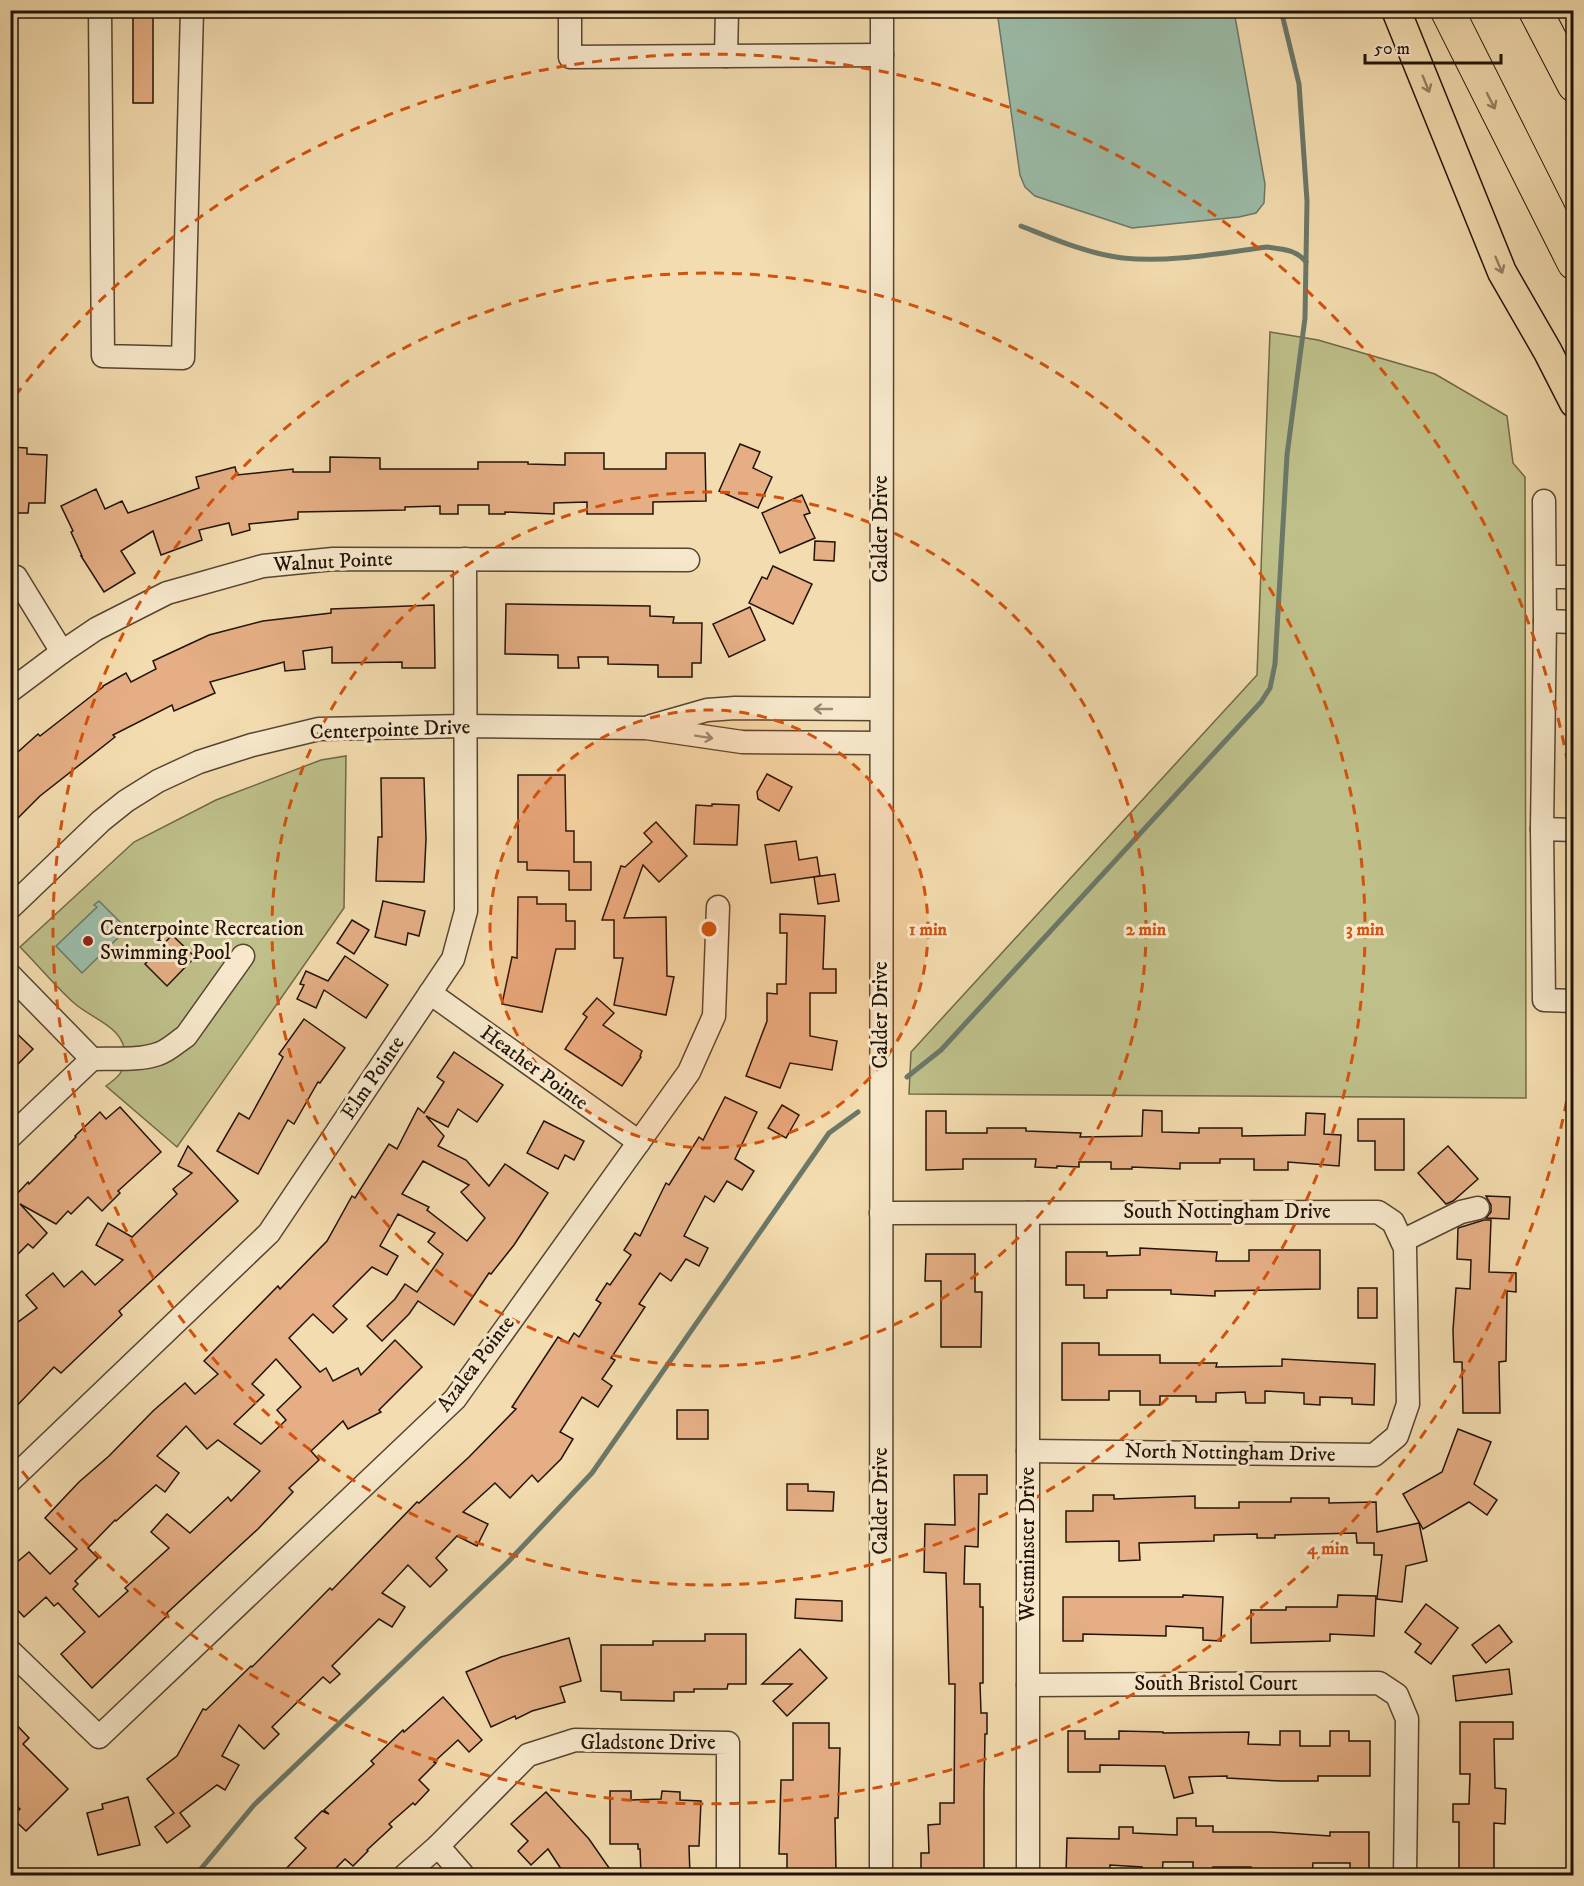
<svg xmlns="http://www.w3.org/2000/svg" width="1584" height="1886" viewBox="0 0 1584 1886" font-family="'IM FELL DW Pica',serif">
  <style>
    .green { fill: #bebf89; stroke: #706949; stroke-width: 1.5 }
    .water { fill: #9bbca9; stroke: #6b7869; stroke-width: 1.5 }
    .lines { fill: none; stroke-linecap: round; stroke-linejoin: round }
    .stream { stroke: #6b7869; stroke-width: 5 }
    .building { fill: #e5ae84; stroke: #221309; stroke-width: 1.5; fill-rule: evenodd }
    .minor-casing { stroke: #564532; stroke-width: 25 }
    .major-casing { stroke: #221309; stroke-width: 31 }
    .highway-casing { stroke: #221309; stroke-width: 35 }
    .minor { stroke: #f7e8cb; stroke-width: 22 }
    .major { stroke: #f3dcaf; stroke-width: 28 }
    .highway { stroke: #f3dcaf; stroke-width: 33 }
    .oneway { stroke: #958264 }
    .oneway2 { stroke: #978874 }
    .ring { fill: none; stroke: #d4520c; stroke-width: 3; stroke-dasharray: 10 8 }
    .poi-dot { fill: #8f2418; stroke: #f7e8cb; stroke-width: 2 }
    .labels { text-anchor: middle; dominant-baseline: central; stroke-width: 6; stroke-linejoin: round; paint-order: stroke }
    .street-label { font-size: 21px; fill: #221309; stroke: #f7e8cb }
    .poi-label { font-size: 21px; fill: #221309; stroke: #f7e8cb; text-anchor: start }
    .centre { fill: #d4520c; stroke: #f7e8cb; stroke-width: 3 }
    .ring-label { font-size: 18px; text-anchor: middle; font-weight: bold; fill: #d4520c; stroke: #f7e8cb; stroke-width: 6; stroke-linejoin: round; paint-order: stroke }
  </style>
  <rect width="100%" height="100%" fill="#f3dcaf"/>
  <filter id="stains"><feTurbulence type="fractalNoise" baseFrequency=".00333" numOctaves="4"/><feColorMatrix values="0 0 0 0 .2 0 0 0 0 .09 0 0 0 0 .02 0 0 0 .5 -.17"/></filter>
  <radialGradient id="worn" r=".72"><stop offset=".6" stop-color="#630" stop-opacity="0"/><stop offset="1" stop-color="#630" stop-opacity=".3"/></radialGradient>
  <!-- green -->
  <g class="green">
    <polygon points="1270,332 1318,340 1435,374 1507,416 1513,463 1525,477 1526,1098 909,1094 911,1052 1257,675"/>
    <path d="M346,756L344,908L177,1147L106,1086C117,1078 125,1072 125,1057C126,1027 93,1020 74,1003C55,986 38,965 20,947L134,842L216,800L321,760Z"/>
  </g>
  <!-- water -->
  <g class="water">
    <polygon points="997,11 1234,11 1265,184 1264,203 1256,213 1239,217 1132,228 1035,196 1025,187 1020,175"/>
    <polygon points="99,901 130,932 125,936 122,934 82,973 56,946 97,907 94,905"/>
  </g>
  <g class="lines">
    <!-- stream -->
    <g class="stream">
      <path d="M1021,226C1054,239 1088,254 1123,258C1169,263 1222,253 1267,247C1282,249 1297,250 1306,262"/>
      <polyline points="907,1077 941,1050 1261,702 1270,688 1275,664 1287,455 1305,318 1307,201 1299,84 1281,10"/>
      <polyline points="195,1876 254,1805 508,1562 592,1473 829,1133 858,1112"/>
    </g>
  </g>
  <!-- building -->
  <g class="building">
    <rect x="133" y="10" width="20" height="93"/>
    <polygon points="740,444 760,452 753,468 772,477 758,508 719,491"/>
    <polygon points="10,447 27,448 27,454 47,455 45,503 29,503 28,513 10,513"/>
    <polygon points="565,453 604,453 604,469 666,469 666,453 705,453 706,501 653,502 653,514 587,514 587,502 554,503 554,514 505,512 505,514 489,514 489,505 458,505 458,514 440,514 440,506 405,507 405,510 298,512 298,519 249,524 250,530 232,535 229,523 199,530 202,540 161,555 153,531 121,551 135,573 104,592 81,556 82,556 71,532 73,531 61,506 96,489 105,509 122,501 128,513 199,488 196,477 235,467 237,475 293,469 293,472 330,472 330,457 380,458 380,469 478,469 478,462 528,462 528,464 565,465"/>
    <polygon points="802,495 810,513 804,515 815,538 780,553 762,513"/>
    <polygon points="815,541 835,542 834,561 814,560"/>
    <polygon points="773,566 812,584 793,624 749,603 762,577 767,579"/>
    <polygon points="506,604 650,606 650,616 674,617 673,623 702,623 701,663 692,663 692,677 658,677 658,665 608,664 608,657 578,657 579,668 558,668 558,655 505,654"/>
    <polygon points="434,605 435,668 402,668 402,662 332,663 332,647 303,651 305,669 285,671 284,662 210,682 215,693 174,711 172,705 113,735 115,737 40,796 10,826 10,759 38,734 40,736 103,687 103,686 126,673 131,682 156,669 153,661 209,635 263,621 331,613 331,609"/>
    <polygon points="750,607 765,640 729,657 713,624"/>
    <polygon points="767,774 792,787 779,811 758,799 757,792"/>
    <polygon points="518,775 565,775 566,831 574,831 574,862 591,862 591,890 569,890 569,871 527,870 527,862 518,862"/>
    <polygon points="381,778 424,778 426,839 424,882 376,881 378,837 382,837"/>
    <polygon points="712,804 739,805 737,845 694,844 696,805 712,806"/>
    <polygon points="656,822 687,856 659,882 643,865 624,918 666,917 667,976 674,977 666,1015 614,1005 623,958 614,958 614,920 602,920 621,866 625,867 652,842 644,833"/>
    <polygon points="796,841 799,860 817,857 820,876 771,883 765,845"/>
    <polygon points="835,874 839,901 818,904 814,877"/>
    <polygon points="518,897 537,897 537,904 566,904 566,921 575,921 575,949 556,949 542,1012 502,1004 512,957 517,958"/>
    <polygon points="383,901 425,911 419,936 408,933 406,945 375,937"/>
    <polygon points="780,914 825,916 823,969 836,969 836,993 810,993 810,1036 837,1041 832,1070 790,1063 780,1088 746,1076 767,1021 767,993 777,994 777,984 786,984 787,933 780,933"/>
    <polygon points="352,920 369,930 354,954 337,943"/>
    <polygon points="172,935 195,957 167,986 145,964"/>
    <polygon points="345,956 388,985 366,1018 324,990 316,1008 297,999 304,985 300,984 306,971 328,981"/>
    <polygon points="597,998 614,1013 603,1025 642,1051 640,1056 641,1057 622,1086 565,1049 587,1017 583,1014"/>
    <polygon points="304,1019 345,1048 320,1083 318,1082 294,1124 288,1120 258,1174 217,1151 239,1113 249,1119 283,1057 279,1054"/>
    <polygon points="10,1027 33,1049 10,1072"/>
    <path d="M454,1052L503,1085L477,1122L458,1109L448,1127L426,1116L444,1136L438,1146L466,1160L489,1186L505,1164L548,1193L514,1245L491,1274L489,1273L454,1325L418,1301L409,1314L382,1341L367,1326L395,1299L405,1284L417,1292L443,1254L428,1242L435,1233L398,1214L380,1246L398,1256L387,1275L372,1267L333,1306L347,1319L333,1333L313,1314L289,1338L320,1372L326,1368L333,1381L358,1368L361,1375L395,1340L422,1367L379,1410L381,1412L348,1429L343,1421L311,1451L319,1460L289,1488L293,1492L258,1529L167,1613L168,1615L92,1688L61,1654L85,1632L58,1603L54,1606L46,1597L24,1617L10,1602V1568L29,1552L50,1574L77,1549L45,1518L79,1482L109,1456L153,1411L185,1383L195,1394L218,1374L204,1361L278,1286L280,1289L327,1241L352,1196L355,1198L389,1144L397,1149L418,1108L424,1113L444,1082L437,1077ZM423,1161L469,1185L461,1192L485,1218L467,1241L427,1210L429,1207L402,1194ZM276,1359L301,1387L277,1410L286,1420L261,1444L234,1424L264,1395L252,1384ZM186,1426L207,1449L218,1440L260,1471L231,1501L228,1497L190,1533L167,1514L151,1532L169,1548L125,1588L128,1591L99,1617L73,1589L78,1584L75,1581L98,1558L88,1548L115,1520L116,1521L156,1485L165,1492L179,1473L157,1456Z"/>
    <polygon points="725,1097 757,1112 735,1159 754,1171 742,1190 727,1181 714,1202 705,1196 684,1236 708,1248 699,1266 686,1259 671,1281 660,1273 639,1304 645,1307 611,1358 615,1360 602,1379 612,1386 598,1407 582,1397 560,1432 573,1439 561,1459 538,1482 532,1475 510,1498 495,1483 463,1512 488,1524 477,1546 457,1536 436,1558 447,1570 430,1587 408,1565 382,1593 405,1607 392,1627 379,1619 332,1666 340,1674 330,1683 323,1677 272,1727 279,1734 264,1749 239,1725 222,1756 239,1765 225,1790 217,1785 180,1813 190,1826 167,1843 155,1827 174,1813 147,1779 177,1756 203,1709 206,1710 251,1666 252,1667 330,1588 332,1590 417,1502 419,1503 469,1457 516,1409 512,1407 558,1337 568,1343 574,1333 579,1337 601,1303 596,1300 607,1283 610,1285 631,1255 624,1250 635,1233 640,1236 666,1183 669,1185 699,1137 703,1140"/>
    <polygon points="782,1105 799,1115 786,1138 768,1128"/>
    <polygon points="120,1107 161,1152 118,1191 120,1193 102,1211 88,1197 71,1214 68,1211 56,1224 20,1204 47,1233 33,1248 28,1244 10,1262 10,1193 14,1197 28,1182 29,1184 76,1137 75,1136 100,1112 106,1119"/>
    <polygon points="1143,1110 1162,1111 1162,1132 1199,1133 1199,1128 1242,1128 1242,1136 1305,1135 1306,1113 1325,1114 1324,1134 1341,1135 1339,1166 1288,1162 1288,1170 1254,1170 1254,1159 1220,1159 1220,1163 1180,1163 1180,1169 1132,1167 1132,1169 1111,1169 1111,1162 1079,1162 1079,1167 1057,1166 1057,1168 1035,1167 1036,1159 963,1159 963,1169 926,1170 926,1111 946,1111 946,1133 987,1133 987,1128 1026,1128 1026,1131 1081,1133 1080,1137 1142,1136"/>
    <polygon points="1358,1119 1404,1119 1404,1170 1375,1170 1375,1141 1358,1141"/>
    <polygon points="544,1121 584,1141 574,1160 565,1155 558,1169 527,1153"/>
    <polygon points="188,1146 238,1201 119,1311 122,1315 61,1373 54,1367 10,1413 10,1328 37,1308 26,1295 53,1273 64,1287 82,1271 95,1285 123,1260 96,1245 108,1223 132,1237 177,1194 173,1189 192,1173 178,1166"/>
    <polygon points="1448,1146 1478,1179 1453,1201 1446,1204 1418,1173"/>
    <polygon points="1486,1196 1510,1197 1509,1219 1486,1218 1491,1212 1491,1205"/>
    <polygon points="1484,1220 1491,1220 1489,1272 1516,1273 1516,1292 1507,1291 1506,1361 1499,1362 1500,1413 1463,1413 1462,1362 1454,1362 1453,1330 1456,1288 1470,1289 1471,1260 1457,1259 1458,1228"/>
    <polygon points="1140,1248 1217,1252 1216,1261 1249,1261 1249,1250 1320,1250 1320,1289 1215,1291 1215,1296 1171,1294 1171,1290 1107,1290 1107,1298 1084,1298 1084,1285 1066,1285 1066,1252 1107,1252 1107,1256 1140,1255"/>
    <polygon points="926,1254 975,1254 975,1292 982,1292 981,1347 941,1347 941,1281 925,1281"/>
    <rect x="1358" y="1288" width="19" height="30"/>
    <polygon points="1062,1343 1099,1343 1099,1355 1160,1355 1160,1363 1217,1363 1216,1367 1282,1366 1282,1359 1375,1364 1374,1405 1352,1404 1352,1398 1320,1397 1320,1405 1304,1404 1304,1393 1265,1391 1265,1403 1246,1403 1245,1392 1216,1393 1216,1402 1196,1402 1196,1396 1160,1396 1160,1405 1140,1405 1140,1391 1109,1391 1109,1400 1062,1400"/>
    <rect x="677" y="1410" width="31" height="29"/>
    <polygon points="1458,1429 1491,1442 1474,1484 1497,1500 1487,1515 1469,1502 1423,1529 1403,1494 1442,1472"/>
    <polygon points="954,1475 987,1475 987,1494 979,1494 978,1547 965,1546 964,1584 980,1584 980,1607 983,1607 983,1683 980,1683 981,1713 987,1713 987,1734 985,1734 984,1791 984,1875 921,1873 921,1853 929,1853 928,1825 940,1824 940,1803 954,1803 955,1684 949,1684 946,1573 924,1572 925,1524 955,1525"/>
    <polygon points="787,1484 808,1484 808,1491 834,1492 833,1511 787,1510"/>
    <polygon points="1093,1495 1114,1495 1114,1499 1195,1496 1195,1508 1239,1508 1239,1502 1291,1502 1291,1498 1329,1498 1329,1503 1376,1502 1377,1532 1419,1523 1427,1561 1406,1566 1402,1602 1377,1599 1382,1555 1374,1555 1374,1543 1357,1543 1356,1533 1275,1535 1275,1538 1257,1538 1257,1534 1214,1535 1214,1541 1139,1543 1140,1560 1119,1561 1119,1541 1066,1542 1066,1511 1093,1511"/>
    <polygon points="1183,1595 1223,1597 1221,1641 1203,1640 1203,1628 1166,1626 1166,1636 1083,1634 1083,1641 1063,1641 1063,1597 1183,1597"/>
    <polygon points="1338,1595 1376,1596 1374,1636 1330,1634 1330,1641 1251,1643 1251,1610 1286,1610 1286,1607 1337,1607"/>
    <polygon points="796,1599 842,1601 842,1621 795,1618"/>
    <polygon points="1426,1604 1458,1628 1431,1664 1415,1652 1421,1644 1405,1632"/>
    <polygon points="1499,1625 1512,1642 1486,1663 1472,1645"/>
    <polygon points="705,1634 746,1634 746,1684 728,1684 727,1689 694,1689 694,1692 674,1692 674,1701 621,1700 621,1692 601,1691 601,1645 653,1645 653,1641 705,1641"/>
    <polygon points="569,1638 581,1681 560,1687 565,1702 532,1711 516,1719 515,1716 491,1727 466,1672 501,1657"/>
    <polygon points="800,1649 827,1678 787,1716 773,1701 792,1684 762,1684"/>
    <polygon points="1509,1669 1512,1694 1456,1701 1453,1676"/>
    <polygon points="443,1697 482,1740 469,1752 458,1740 434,1762 436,1763 419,1780 429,1790 415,1805 413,1803 389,1824 392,1827 367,1850 368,1851 353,1866 345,1859 329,1875 280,1875 306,1848 295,1838 322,1811 329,1814 324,1810 374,1764 371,1761 403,1730 404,1732"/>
    <polygon points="10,1718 29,1738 23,1744 68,1789 26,1831 11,1817 20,1809 10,1800"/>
    <polygon points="1460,1722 1513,1722 1513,1739 1494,1739 1495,1788 1506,1789 1505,1824 1494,1823 1494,1873 1459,1873 1459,1822 1453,1822 1453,1804 1469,1804 1470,1774 1460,1774"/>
    <polygon points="793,1723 829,1723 829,1748 840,1748 838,1818 835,1818 836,1872 787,1872 787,1854 779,1854 781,1780 793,1780"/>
    <polygon points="1068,1731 1085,1731 1085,1739 1119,1739 1119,1731 1163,1732 1163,1733 1249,1732 1248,1744 1280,1745 1280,1731 1300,1731 1300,1746 1330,1746 1330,1731 1349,1731 1349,1741 1370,1741 1370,1776 1318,1776 1318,1781 1281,1781 1227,1778 1227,1776 1189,1777 1193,1793 1174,1798 1165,1766 1100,1765 1100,1772 1068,1772"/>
    <polygon points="610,1791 631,1791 631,1800 661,1799 662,1791 680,1792 680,1800 701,1801 699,1846 689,1846 690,1875 641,1875 640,1849 638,1849 638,1844 610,1844"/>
    <polygon points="546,1792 589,1839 614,1875 565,1875 548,1849 531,1865 518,1851 528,1841 511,1824"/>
    <polygon points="128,1797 140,1845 98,1855 87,1813 103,1809 102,1804"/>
    <polygon points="1177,1818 1196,1818 1196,1826 1213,1826 1213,1832 1271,1832 1330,1836 1330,1832 1369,1832 1369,1875 1350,1875 1350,1863 1313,1863 1312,1875 1271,1874 1271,1875 1252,1875 1251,1867 1213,1867 1213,1875 1193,1875 1193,1862 1163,1862 1162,1875 1141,1875 1142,1867 1110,1865 1110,1869 1088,1869 1087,1875 1066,1875 1067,1838 1119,1839 1119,1827 1133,1827 1133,1833 1177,1835"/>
  </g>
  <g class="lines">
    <!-- minor casing -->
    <g class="minor-casing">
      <g id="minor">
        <polyline points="100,10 103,356 183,358 192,10"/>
        <polyline points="570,10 570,57 882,55"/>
        <polyline points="726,56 727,10"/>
        <polyline points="1544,501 1545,621 1542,829 1544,1000 1574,1001"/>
        <polyline points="16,577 62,652"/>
        <polyline points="1545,577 1574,577"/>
        <polyline points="1545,621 1574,622"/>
        <polyline points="10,691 62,652 96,629 167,593 263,566 333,559 688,560"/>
        <polyline points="651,726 707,710 735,708 881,709"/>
        <polyline points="1542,829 1574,830"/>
        <polyline points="10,908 101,821 126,801 158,781 199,762 252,745 319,729 465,726 646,728 742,742 881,743"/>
        <polyline points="10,975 92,1059"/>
        <polyline points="430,993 639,1142"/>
        <path d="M92,1059C113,1058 138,1061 158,1054C168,1051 177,1042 186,1036L243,956"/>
        <polyline points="10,1137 92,1059"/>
        <polyline points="881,1213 1378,1212 1393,1222 1405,1248 1408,1404 1397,1436 1374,1455 1028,1451"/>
        <polyline points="1402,1241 1461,1212 1478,1208"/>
        <polyline points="10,1481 269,1233 453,959 466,911 465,559"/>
        <polyline points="10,1651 99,1737 455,1399 689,1072 714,1016 718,907"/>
        <polyline points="1028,1685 1379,1683 1397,1695 1407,1719 1405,1876"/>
        <polyline points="438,1846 464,1876"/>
        <polyline points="404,1876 438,1846 528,1755 575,1740 728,1743 728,1876"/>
        <polyline points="881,1876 882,10"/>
        <polyline points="1028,1876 1028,1213"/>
      </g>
    </g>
    <!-- major casing -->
    <g class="major-casing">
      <polyline id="major" points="1396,10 1502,272 1548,352 1574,403"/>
    </g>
    <!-- highway casing -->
    <g class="highway-casing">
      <g id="highway">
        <polyline points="1447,10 1574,263"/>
        <polyline points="1535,10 1574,85"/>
      </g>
    </g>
    <!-- minor -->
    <use href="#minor" class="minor"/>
    <!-- major -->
    <use href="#major" class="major"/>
    <!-- highway -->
    <use href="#highway" class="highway"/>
  </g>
  <!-- one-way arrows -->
  <defs><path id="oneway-shaft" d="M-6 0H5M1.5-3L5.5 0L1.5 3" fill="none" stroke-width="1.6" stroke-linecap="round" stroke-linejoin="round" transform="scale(1.5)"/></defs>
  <g class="oneway">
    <use href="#oneway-shaft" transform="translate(1426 84) rotate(68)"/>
    <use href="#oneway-shaft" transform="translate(1491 101) rotate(63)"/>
    <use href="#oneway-shaft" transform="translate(1499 265) rotate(67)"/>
  </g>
  <g class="oneway2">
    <use href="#oneway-shaft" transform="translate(823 709) rotate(-180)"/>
    <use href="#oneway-shaft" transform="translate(704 737) rotate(9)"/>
  </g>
  <!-- distance rings -->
  <circle cx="709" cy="929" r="219" fill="#d4520c" fill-opacity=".12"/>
  <g class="ring">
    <circle cx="709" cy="929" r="219"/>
    <circle cx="709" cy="929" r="437"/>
    <circle cx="709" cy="929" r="656"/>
    <path d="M1573 1066A875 875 0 0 1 15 1462M15 396A875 875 0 0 1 1573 792"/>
  </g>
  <!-- markers -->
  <circle class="poi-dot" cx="88" cy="941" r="6"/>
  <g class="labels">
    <!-- street labels -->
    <g class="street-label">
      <text transform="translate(881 529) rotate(-90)">Calder Drive</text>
      <text transform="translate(333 562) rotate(-3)">Walnut Pointe</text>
      <text transform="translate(390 730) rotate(-2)">Centerpointe Drive</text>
      <text transform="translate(881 1015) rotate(-90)">Calder Drive</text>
      <text transform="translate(534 1068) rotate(36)">Heather Pointe</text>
      <text transform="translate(373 1078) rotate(-56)">Elm Pointe</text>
      <text x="1227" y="1212">South Nottingham Drive</text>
      <text transform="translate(476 1364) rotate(-53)">Azalea Pointe</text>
      <text transform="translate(1230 1453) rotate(1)">North Nottingham Drive</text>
      <text transform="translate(881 1501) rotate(-90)">Calder Drive</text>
      <text transform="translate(1028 1544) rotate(-90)">Westminster Drive</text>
      <text x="1216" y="1684">South Bristol Court</text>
      <text x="648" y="1743">Gladstone Drive</text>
    </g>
    <!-- poi labels -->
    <g class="poi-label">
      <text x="100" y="929">Centerpointe Recreation<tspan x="100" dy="24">Swimming Pool</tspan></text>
    </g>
  </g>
  <circle cx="709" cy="929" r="9" class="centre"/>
  <g class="ring-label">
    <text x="928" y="935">1 min</text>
    <text x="1146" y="935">2 min</text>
    <text x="1365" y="935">3 min</text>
    <text x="1328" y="1554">4 min</text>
  </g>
  <!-- margin -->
  <rect width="1584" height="1886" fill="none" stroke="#f3dcaf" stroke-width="36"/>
  <rect x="12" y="12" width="1560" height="1862" fill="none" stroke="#221309" stroke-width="3"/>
  <rect x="18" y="18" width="1548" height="1850" fill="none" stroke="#221309" stroke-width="1.5"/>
  <!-- scale -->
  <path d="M1365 54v9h136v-9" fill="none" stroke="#221309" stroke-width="3"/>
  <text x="1374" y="54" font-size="18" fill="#221309" stroke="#f7e8cb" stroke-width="4.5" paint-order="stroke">50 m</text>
  <rect width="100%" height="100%" filter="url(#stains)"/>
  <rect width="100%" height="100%" fill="url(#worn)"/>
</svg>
